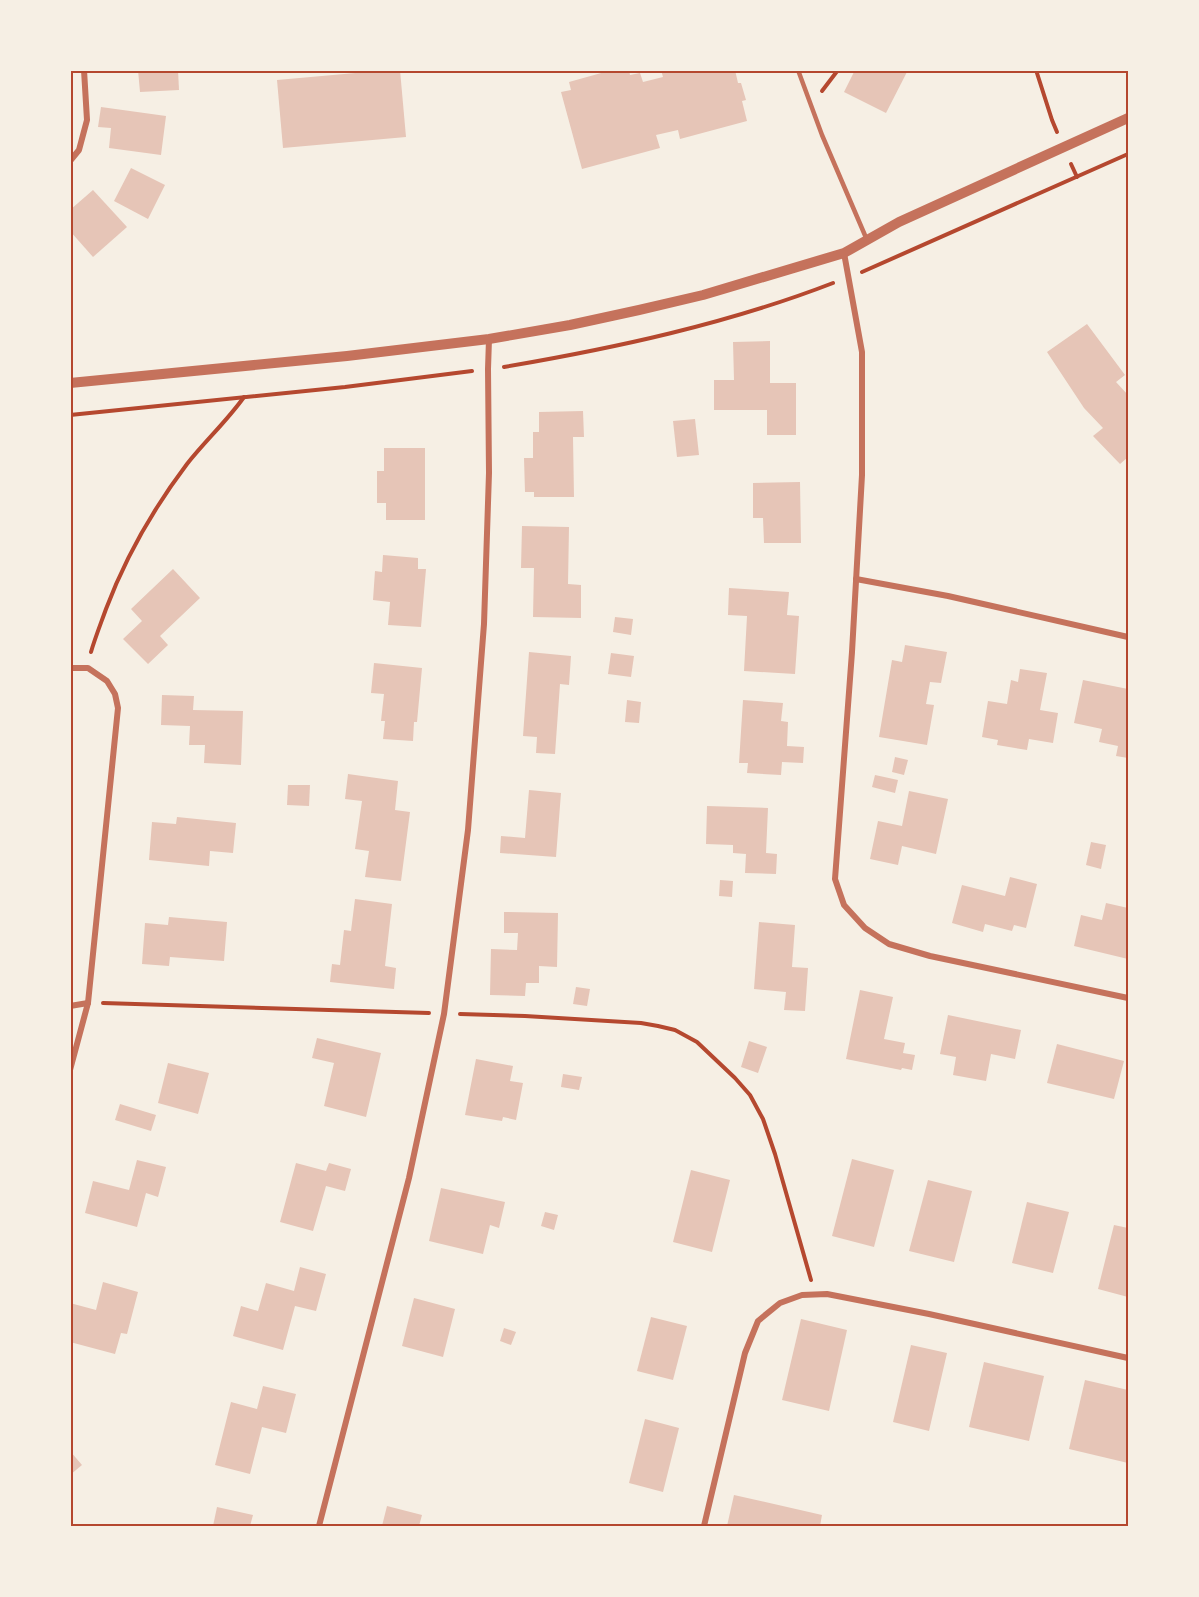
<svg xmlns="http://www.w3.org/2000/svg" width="1199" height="1597" viewBox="0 0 1199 1597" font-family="'IBM Plex Sans',sans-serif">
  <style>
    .building { fill: #e6c5b7 }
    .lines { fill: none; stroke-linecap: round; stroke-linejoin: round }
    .path { stroke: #b5482f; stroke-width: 4 }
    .service { stroke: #c5725c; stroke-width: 4.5 }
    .minor { stroke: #c5725c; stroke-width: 6 }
    .tertiary { stroke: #c5725c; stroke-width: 10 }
    .neatline { fill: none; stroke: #b5482f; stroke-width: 2 }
  </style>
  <rect width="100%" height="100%" fill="#f6efe4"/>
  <!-- building -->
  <g class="building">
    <polygon points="138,70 178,70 179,90 140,92"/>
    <polygon points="389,70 400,70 406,137 283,148 277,80"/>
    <polygon points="612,70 629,70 630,75 640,73 643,82 663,77 661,70 735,70 738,83 741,83 746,100 742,101 747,121 680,139 678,130 656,135 660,148 582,169 561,92 571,90 569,82"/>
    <polygon points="855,70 908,70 886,113 844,92"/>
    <polygon points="101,107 166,116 161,155 109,148 111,128 98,127"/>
    <polygon points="131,168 165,185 148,219 114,201"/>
    <polygon points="93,190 127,227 93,257 70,231 70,210"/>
    <polygon points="1087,324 1125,375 1116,382 1128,395 1128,457 1120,464 1093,436 1103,428 1084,408 1047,352"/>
    <polygon points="770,341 770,383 796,383 796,435 767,435 767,410 714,410 714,380 734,380 733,342"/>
    <polygon points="583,411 584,437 573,437 574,497 534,497 534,492 525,492 524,458 533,458 533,432 539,432 539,412"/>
    <polygon points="695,419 699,455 677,457 673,421"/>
    <polygon points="384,448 425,448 425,520 386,520 386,503 377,503 377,471 384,471"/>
    <polygon points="800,482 801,543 764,543 763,518 753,518 753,483"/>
    <polygon points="522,526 569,527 568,584 581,585 581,618 533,617 534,568 521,568"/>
    <polygon points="383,555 418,558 418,569 426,569 421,627 388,625 390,602 373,600 375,571 382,572"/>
    <polygon points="173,569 200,598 160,636 168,645 148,664 123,639 142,621 131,609"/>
    <polygon points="729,588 789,592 787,615 799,616 795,674 744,671 747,616 728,615"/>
    <polygon points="615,617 633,619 631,635 613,632"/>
    <polygon points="905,645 947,652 941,683 930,682 926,704 934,705 927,745 879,737 892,660 902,662"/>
    <polygon points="529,652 571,656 569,685 560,684 555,754 536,753 537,737 523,736"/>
    <polygon points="611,653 634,656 631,677 608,674"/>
    <polygon points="374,663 422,668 417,722 414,722 413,741 383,739 385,721 381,721 384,694 371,693"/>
    <polygon points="1020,669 1047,673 1040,710 1058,713 1053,743 1029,739 1027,750 997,745 998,740 982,737 988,701 1007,704 1011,680 1018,682"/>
    <polygon points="1083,680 1128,689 1128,758 1116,756 1118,746 1099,742 1102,729 1074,723"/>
    <polygon points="162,695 194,696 193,710 243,711 241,765 204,763 205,745 189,745 190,726 161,725"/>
    <polygon points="627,700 641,702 639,723 625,722"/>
    <polygon points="743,700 783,703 781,721 788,722 787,746 804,747 803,763 782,762 781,775 747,773 748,763 739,763"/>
    <polygon points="895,757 908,760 904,775 892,772"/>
    <polygon points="348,774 398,781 395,810 410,812 401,881 365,877 369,851 355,849 362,801 345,799"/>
    <polygon points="875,775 898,780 895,793 872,787"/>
    <polygon points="288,785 310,785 309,806 287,805"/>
    <polygon points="529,790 561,793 556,857 500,853 501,836 525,838"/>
    <polygon points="909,791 948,799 936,854 902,846 898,865 870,859 878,821 902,826"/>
    <polygon points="707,806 768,808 766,853 777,854 776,874 745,873 746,854 733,853 733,845 706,844"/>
    <polygon points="177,817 236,823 233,853 210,851 209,866 149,860 152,822 176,824"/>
    <polygon points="1091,842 1106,845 1101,869 1086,865"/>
    <polygon points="1010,877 1037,884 1026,928 1014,925 1012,931 985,924 983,932 952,923 962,885 1005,896"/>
    <polygon points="720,880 733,881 732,897 719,896"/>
    <polygon points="355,899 392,904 385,966 396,968 394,989 330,982 332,964 340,965 344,930 351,931"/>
    <polygon points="1106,903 1128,908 1128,959 1074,946 1081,915 1102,920"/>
    <polygon points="504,912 558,913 557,967 539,966 539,983 526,983 525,996 490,995 491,949 517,950 518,933 504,933"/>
    <polygon points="169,917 227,922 224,961 170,957 169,966 142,964 145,923 168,925"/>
    <polygon points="759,922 795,925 792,967 808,968 805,1011 784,1010 786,992 754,989"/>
    <polygon points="576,987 590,989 587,1006 573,1004"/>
    <polygon points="860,990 893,997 884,1039 905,1043 903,1053 915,1055 912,1070 902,1068 901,1070 846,1059"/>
    <polygon points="948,1015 1021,1030 1015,1059 991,1054 986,1081 953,1075 956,1057 940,1054"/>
    <polygon points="317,1038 381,1053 366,1117 324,1106 334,1063 312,1058"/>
    <polygon points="749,1041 767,1047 758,1073 741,1067"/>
    <polygon points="1057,1044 1124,1061 1114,1099 1047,1083"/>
    <polygon points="476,1059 513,1066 510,1081 523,1083 516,1120 503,1117 502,1121 465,1115"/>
    <polygon points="168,1063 209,1073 198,1114 158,1103"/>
    <polygon points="563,1074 582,1077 579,1090 561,1087"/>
    <polygon points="120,1104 156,1115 151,1131 115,1120"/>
    <polygon points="852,1159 894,1170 874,1247 832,1236"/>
    <polygon points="137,1160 166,1167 158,1197 146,1193 137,1227 85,1213 93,1181 129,1190"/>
    <polygon points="296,1163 326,1171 329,1163 351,1169 345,1191 326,1186 313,1231 280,1222"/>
    <polygon points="691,1170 730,1180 712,1252 673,1242"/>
    <polygon points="928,1180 972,1191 954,1262 909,1251"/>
    <polygon points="441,1188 505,1202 499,1228 490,1225 483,1254 429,1241"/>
    <polygon points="1027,1202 1069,1212 1053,1273 1012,1263"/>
    <polygon points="545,1212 558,1215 554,1230 541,1226"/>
    <polygon points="1114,1225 1128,1228 1128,1297 1098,1289"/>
    <polygon points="300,1267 326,1274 316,1311 295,1306 283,1350 233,1336 241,1306 258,1311 266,1283 294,1291"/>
    <polygon points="103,1282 138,1292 127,1334 121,1333 115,1354 70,1342 70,1303 96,1310"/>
    <polygon points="414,1298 455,1309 443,1357 402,1346"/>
    <polygon points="651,1317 687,1326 673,1380 637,1371"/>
    <polygon points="801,1319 847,1330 829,1411 782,1400"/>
    <polygon points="504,1328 516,1332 511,1345 500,1341"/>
    <polygon points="911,1345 947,1353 929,1431 893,1422"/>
    <polygon points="984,1362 1044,1376 1029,1441 969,1427"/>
    <polygon points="1085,1380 1128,1390 1128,1463 1069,1449"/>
    <polygon points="263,1386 296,1394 286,1433 262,1427 250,1474 215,1465 231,1402 257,1409"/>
    <polygon points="645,1419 679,1428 663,1492 629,1483"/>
    <polygon points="70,1451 82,1465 70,1475"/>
    <polygon points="734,1495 822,1515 820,1526 727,1526"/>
    <polygon points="387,1506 422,1515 419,1526 382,1526"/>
    <polygon points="217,1507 253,1515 250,1526 213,1526"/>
  </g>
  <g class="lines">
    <!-- path -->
    <g class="path">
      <polyline points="1036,70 1052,120 1057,132"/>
      <polyline points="822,91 838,70"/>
      <polyline points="1071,164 1077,177"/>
      <polyline points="862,272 1128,154"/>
      <path d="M504,367C615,348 727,324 833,283"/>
      <polyline points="70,415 345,387 472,371"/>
      <path d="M91,652C95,638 101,623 106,609C126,556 153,509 187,464C205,441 227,421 244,397"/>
      <polyline points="103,1003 429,1013"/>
      <polyline points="460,1014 525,1016 641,1023 658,1026 675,1030 697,1042 735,1078 750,1095 763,1119 775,1154 811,1280"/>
    </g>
    <!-- service -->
    <polyline class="service" points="798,70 822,135 867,240"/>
    <!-- minor -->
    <g class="minor">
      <polyline points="70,161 79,150 87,120 84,70"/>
      <polyline points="844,253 862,352 862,475 852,652 835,879 844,905 865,928 889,944 930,956 1128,998"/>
      <polyline points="856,579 948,596 1128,637"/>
      <polyline points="70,668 88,668 107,681 115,694 118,708 88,1003 70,1070"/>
      <polyline points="70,1006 88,1003"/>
      <polyline points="319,1526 409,1178 444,1014 468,830 484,624 489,473 488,369 489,339"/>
      <polyline points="704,1526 745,1353 758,1321 780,1303 802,1295 827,1294 929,1314 1128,1358"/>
    </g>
    <!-- tertiary -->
    <polyline class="tertiary" points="70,383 347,356 489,339 570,325 639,310 703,295 844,253 899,222 1128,118"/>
  </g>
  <!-- border -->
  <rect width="1199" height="1597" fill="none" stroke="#f6efe4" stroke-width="144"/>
  <rect x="72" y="72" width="1055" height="1453" class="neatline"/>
</svg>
